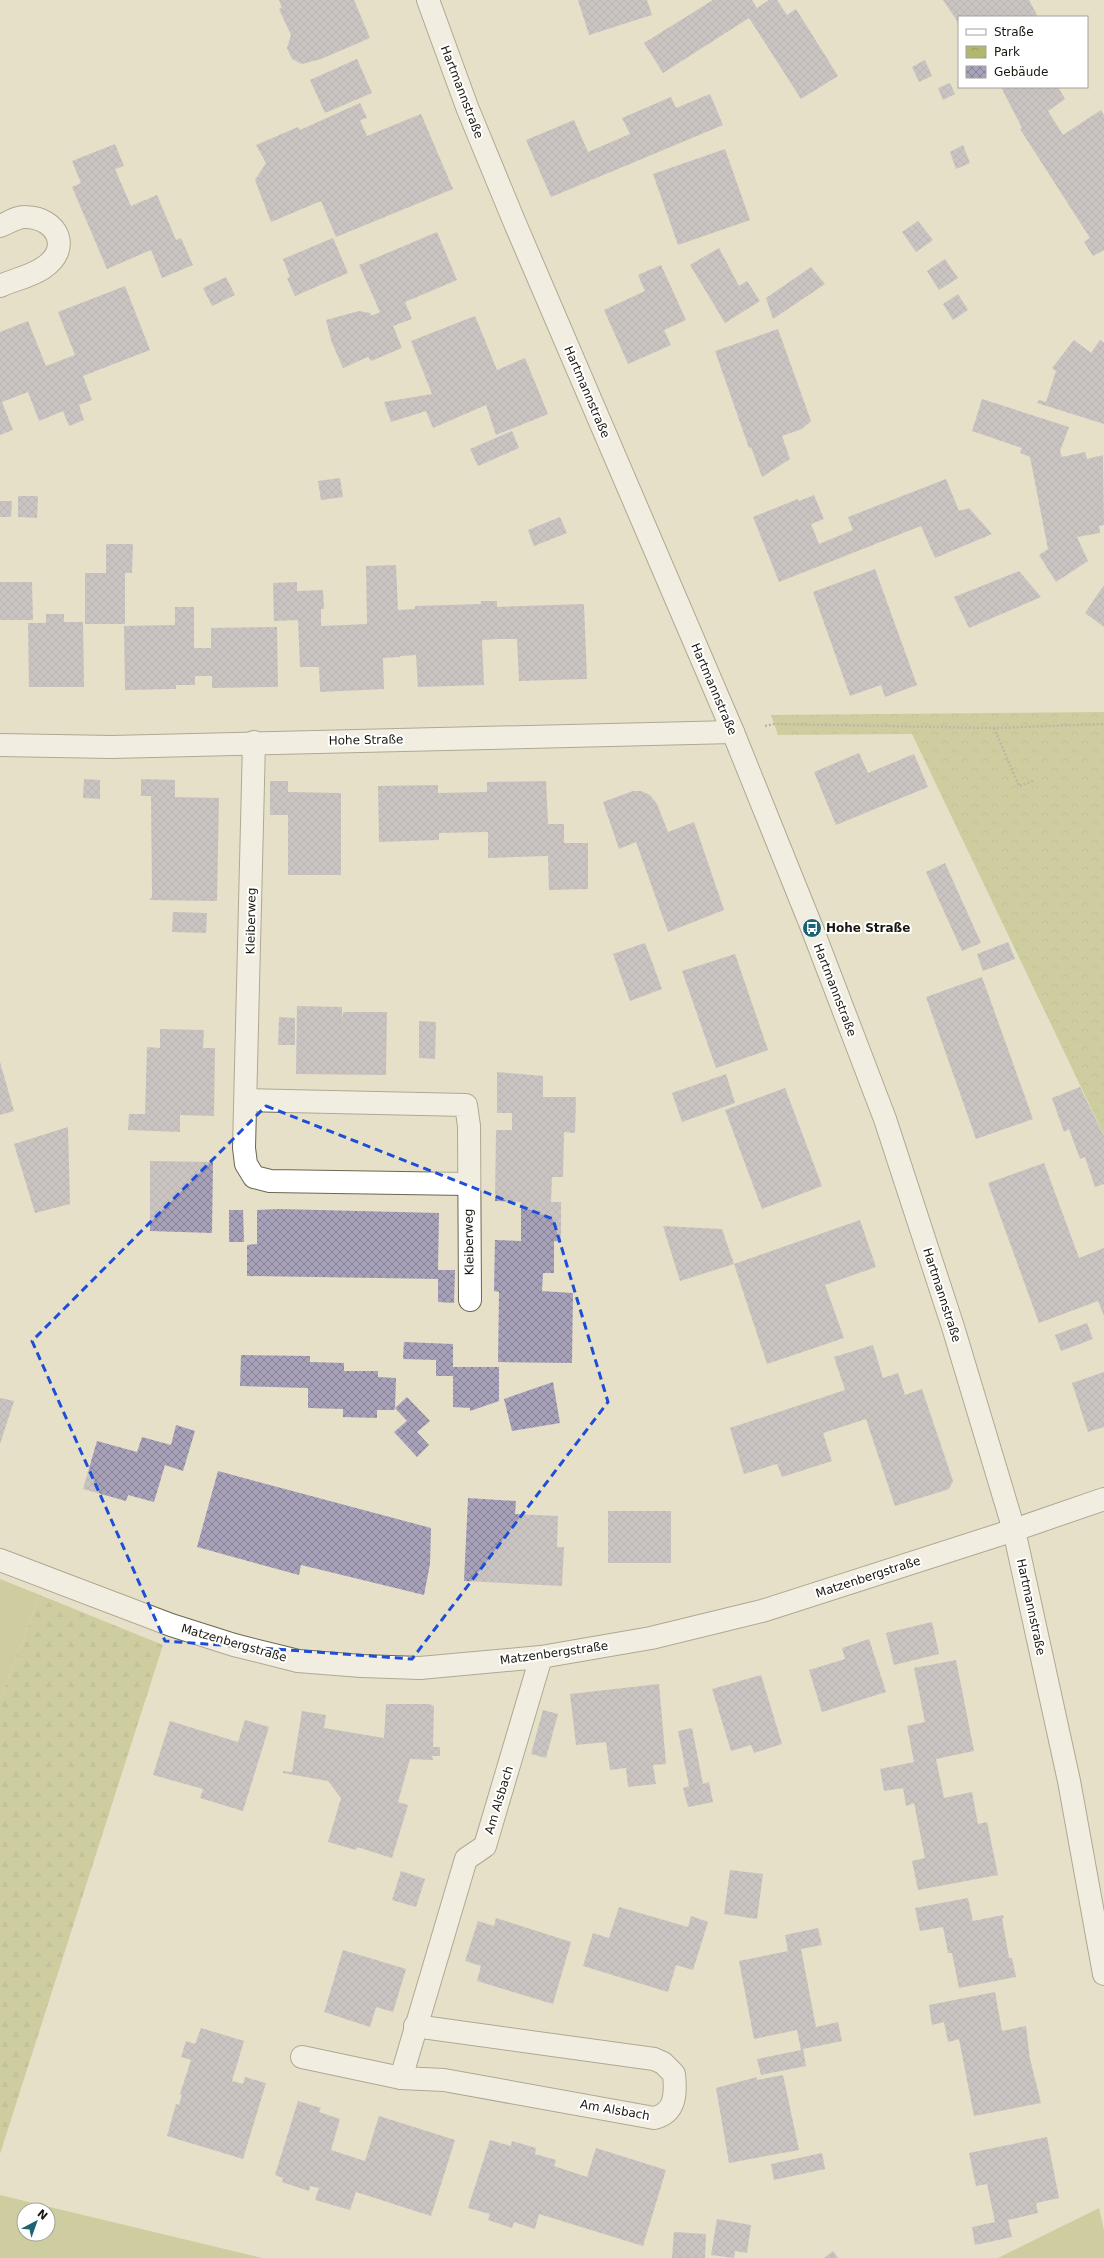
<svg xmlns="http://www.w3.org/2000/svg" width="1104" height="2258" viewBox="0 0 1104 2258" font-family="'DejaVu Sans',sans-serif">
  <style>
    .green { fill: #b2b76e; fill-rule: evenodd }
    .forest { fill: url(#forest-firs) }
    .park { fill: url(#park-crowns) }
    .building { fill: url(#building-cross-hatch) }
    .lines { fill: none; stroke-linecap: round; stroke-linejoin: round }
    .minor-casing { stroke: #6c6651; stroke-width: 24 }
    .major-casing { stroke: #6c6651; stroke-width: 24 }
    .path { stroke: #898574; stroke-width: 2.5; stroke-dasharray: 2 2; stroke-linecap: butt }
    .minor { stroke: #fff; stroke-width: 22 }
    .major { stroke: #fff; stroke-width: 22 }
    .marked { fill: none; stroke: #1d4ed8; stroke-width: 3; stroke-dasharray: 8 5; stroke-linejoin: round }
    .labels { text-anchor: middle; dominant-baseline: central; stroke-width: 4; stroke-linejoin: round; paint-order: stroke }
    .street-label { font-size: 12px; fill: #18160d; stroke: #fff }
    .poi-label { font-size: 12px; font-weight: bold; fill: #18160d; stroke: #fff; text-anchor: start }
  </style>
  <defs>
    <pattern id="forest-firs" width="22" height="20" patternUnits="userSpaceOnUse"><rect width="22" height="20" fill="#b2b76e"/><path d="M5 1l3.5 6h-7zM16 11l3.5 6h-7z" fill="#989d5e"/></pattern>
    <pattern id="park-crowns" width="20" height="18" patternUnits="userSpaceOnUse"><rect width="20" height="18" fill="#b2b76e"/><path d="M2 6a3 3 0 1 1 6 0M12 15a3 3 0 1 1 6 0" fill="none" stroke="#989d5e"/></pattern>
    <pattern id="building-cross-hatch" width="8" height="8" patternUnits="userSpaceOnUse"><rect width="8" height="8" fill="#a7a2b9"/><path d="M0 0l8 8M0 8l8-8" fill="none" stroke="#878395"/></pattern>
  </defs>
  <rect width="100%" height="100%" fill="#e6e0c8"/>
  <!-- green -->
  <g class="green">
    <polygon points="0,1579 40,1595 0,1700"/>
    <path d="M0,2195L262,2258H0ZM24,2210H48V2234H24Z"/>
    <polygon points="1099,2208 1104,2230 1104,2258 998,2258"/>
  </g>
  <!-- forest -->
  <polygon class="forest" points="40,1595 163,1645 0,2154 0,1700"/>
  <!-- park -->
  <polygon class="park" points="1104,712 1104,1135 912,734 778,735 771,715"/>
  <!-- building -->
  <g class="building">
    <polygon points="279,0 354,0 370,38 321,59 302,64 292,59 287,48 291,35 279,9 282,8"/>
    <polygon points="578,0 647,0 652,15 589,35"/>
    <polygon points="713,0 752,0 757,8 769,0 777,0 787,15 796,9 838,76 801,99 749,18 663,73 644,43"/>
    <polygon points="943,0 1029,0 1038,17 959,17 959,24"/>
    <polygon points="357,59 372,93 325,113 310,80"/>
    <polygon points="925,60 932,76 919,82 912,67"/>
    <polygon points="950,83 955,94 943,100 938,88"/>
    <polygon points="1001,87 1058,87 1065,99 1048,111 1063,135 1101,110 1104,115 1104,250 1093,256 1084,242 1090,238 1020,129 1022,128"/>
    <polygon points="710,94 723,125 551,197 526,140 574,120 588,152 630,134 622,118 671,97 676,108"/>
    <polygon points="360,103 367,118 360,120 367,136 421,114 453,189 336,237 321,201 271,222 255,180 266,163 256,145 298,127 300,130"/>
    <polygon points="115,144 124,166 115,169 131,206 157,195 176,240 181,238 193,265 162,278 151,250 107,269 72,187 81,183 72,161"/>
    <polygon points="963,145 970,163 956,169 950,152"/>
    <polygon points="725,149 750,220 678,245 653,174"/>
    <polygon points="918,221 933,240 916,252 902,232"/>
    <polygon points="437,232 457,280 405,302 412,319 393,326 402,348 371,361 368,357 343,368 332,343 326,320 359,311 370,313 371,316 380,312 359,265"/>
    <polygon points="333,238 348,273 295,296 287,278 290,277 283,259"/>
    <polygon points="719,248 739,286 747,281 760,301 725,323 690,265"/>
    <polygon points="945,259 958,278 939,290 927,271"/>
    <polygon points="661,265 686,320 664,330 671,345 628,364 604,310 645,291 638,275"/>
    <polygon points="811,267 825,284 773,319 766,298"/>
    <polygon points="226,277 235,295 212,306 203,288"/>
    <polygon points="125,286 150,350 83,376 92,400 79,405 84,420 69,426 63,411 39,421 28,392 2,402 13,430 0,435 0,332 28,321 46,366 75,355 58,312"/>
    <polygon points="958,294 968,310 953,320 943,304"/>
    <polygon points="475,316 497,370 525,358 548,414 496,435 486,405 433,428 426,411 391,422 384,402 432,394 411,341"/>
    <polygon points="778,329 811,421 802,429 782,436 790,459 762,477 751,447 749,448 715,351"/>
    <polygon points="1074,340 1091,353 1100,340 1104,343 1104,424 1037,403 1039,400 1046,402 1056,371 1052,368"/>
    <polygon points="982,399 1069,427 1060,451 1062,457 1085,452 1087,459 1103,455 1104,525 1099,526 1100,533 1077,537 1088,561 1056,582 1039,555 1048,549 1030,457 1020,453 1022,448 972,431"/>
    <polygon points="512,431 519,448 478,466 470,449"/>
    <polygon points="340,478 343,497 321,500 318,481"/>
    <polygon points="946,479 959,511 969,508 992,534 935,558 921,526 779,582 753,517 798,499 799,501 814,495 824,519 811,524 819,544 853,530 848,517"/>
    <polygon points="18,496 38,496 37,518 18,517"/>
    <polygon points="0,501 12,501 11,517 0,517"/>
    <polygon points="560,517 567,533 534,546 528,530"/>
    <polygon points="106,544 133,544 132,573 125,573 125,624 85,624 85,573 106,573"/>
    <polygon points="396,565 398,610 415,609 415,606 481,604 481,601 497,601 497,607 584,604 587,679 519,681 517,639 499,639 482,640 484,685 418,687 416,655 400,656 400,657 383,658 384,689 320,692 319,667 300,667 298,620 274,621 273,583 297,582 297,591 323,590 324,609 321,609 321,626 367,624 366,566"/>
    <polygon points="875,569 917,685 885,697 881,685 850,696 813,592"/>
    <polygon points="1019,571 1041,597 969,628 954,597"/>
    <polygon points="0,582 32,582 33,620 0,620"/>
    <polygon points="1104,585 1104,627 1085,613"/>
    <polygon points="175,607 194,607 194,648 211,648 211,628 277,627 278,687 212,688 212,676 195,676 195,685 176,685 176,689 125,690 124,626 175,625"/>
    <polygon points="46,614 64,614 64,622 83,622 84,687 29,687 28,623 46,623"/>
    <polygon points="859,753 868,773 914,754 928,787 836,825 814,772"/>
    <polygon points="84,779 100,780 100,799 83,798"/>
    <polygon points="141,779 175,780 175,797 219,798 217,901 149,900 152,897 151,796 141,796"/>
    <polygon points="270,781 288,781 288,792 341,793 341,875 288,875 288,815 270,815"/>
    <polygon points="546,781 548,824 564,824 564,843 588,843 588,889 549,890 548,856 488,858 488,832 439,833 439,840 379,842 378,786 438,785 438,793 487,792 487,782"/>
    <polygon points="633,791 641,791 650,795 657,804 668,832 694,822 724,910 668,932 636,842 619,849 603,802"/>
    <polygon points="945,863 981,943 962,951 926,872"/>
    <polygon points="173,912 207,913 206,933 172,932"/>
    <polygon points="1008,942 1015,959 983,971 977,954"/>
    <polygon points="645,943 662,989 630,1001 613,954"/>
    <polygon points="735,954 768,1050 716,1068 682,971"/>
    <polygon points="982,977 1033,1119 976,1139 926,997"/>
    <polygon points="297,1006 342,1007 342,1022 343,1012 387,1012 386,1075 296,1074"/>
    <polygon points="279,1017 295,1018 295,1045 278,1045"/>
    <polygon points="419,1021 436,1022 435,1059 419,1058"/>
    <polygon points="160,1029 204,1030 203,1048 215,1048 214,1116 180,1115 180,1132 128,1130 129,1114 145,1114 147,1047 160,1048"/>
    <polygon points="0,1062 14,1111 0,1115"/>
    <polygon points="497,1072 543,1076 543,1097 576,1097 575,1133 564,1132 563,1177 552,1177 551,1202 561,1202 561,1242 554,1241 554,1273 543,1273 542,1291 573,1293 572,1363 498,1362 499,1292 494,1291 495,1240 521,1241 521,1202 495,1201 496,1130 512,1130 512,1113 497,1113"/>
    <polygon points="726,1074 735,1103 682,1122 672,1093"/>
    <polygon points="1080,1087 1104,1136 1104,1184 1095,1187 1085,1157 1080,1159 1069,1129 1064,1132 1052,1098"/>
    <polygon points="785,1088 822,1186 762,1209 725,1110"/>
    <polygon points="68,1127 70,1204 35,1213 14,1144"/>
    <polygon points="150,1161 213,1162 212,1233 150,1231"/>
    <polygon points="1044,1163 1079,1258 1104,1248 1104,1316 1098,1301 1039,1323 988,1183"/>
    <polygon points="279,1209 439,1213 438,1270 455,1270 454,1303 438,1302 438,1279 247,1276 247,1245 257,1244 257,1210"/>
    <polygon points="229,1210 243,1210 244,1242 229,1242"/>
    <polygon points="860,1220 876,1267 825,1285 844,1338 767,1364 734,1264"/>
    <polygon points="663,1226 722,1229 734,1264 680,1281"/>
    <polygon points="1087,1323 1093,1339 1061,1351 1055,1335"/>
    <polygon points="404,1342 453,1344 453,1367 499,1367 499,1401 470,1411 470,1408 453,1407 453,1376 436,1376 436,1360 403,1359"/>
    <polygon points="873,1345 883,1378 898,1373 905,1395 922,1389 953,1481 949,1489 895,1506 866,1419 823,1433 832,1461 782,1477 777,1464 744,1474 730,1428 845,1390 834,1357"/>
    <polygon points="241,1355 310,1356 310,1362 344,1363 344,1371 378,1371 378,1377 396,1378 395,1408 407,1397 430,1421 417,1432 429,1445 417,1457 394,1432 407,1421 395,1408 394,1410 377,1410 377,1418 343,1417 343,1409 308,1408 308,1388 240,1386"/>
    <polygon points="1104,1372 1104,1427 1088,1432 1072,1383"/>
    <polygon points="553,1382 560,1423 512,1431 504,1399"/>
    <polygon points="1,1398 14,1401 0,1444 0,1399"/>
    <polygon points="176,1425 195,1431 183,1471 165,1465 154,1502 128,1495 126,1501 83,1489 97,1441 137,1452 142,1437 171,1445"/>
    <polygon points="218,1471 431,1528 430,1564 424,1595 301,1565 299,1575 197,1547"/>
    <polygon points="468,1498 516,1501 515,1514 558,1516 557,1547 564,1547 562,1586 464,1581"/>
    <rect x="608" y="1511" width="63" height="52"/>
    <polygon points="932,1622 939,1654 894,1665 886,1633"/>
    <polygon points="869,1639 886,1692 822,1712 809,1670 845,1659 842,1648"/>
    <polygon points="956,1660 974,1751 936,1759 944,1798 972,1792 978,1824 987,1822 998,1875 918,1890 912,1861 925,1858 914,1803 906,1806 903,1788 884,1791 880,1769 914,1762 907,1726 925,1722 914,1668"/>
    <polygon points="761,1675 782,1744 754,1753 751,1745 731,1751 712,1689"/>
    <polygon points="659,1684 666,1764 653,1765 656,1784 628,1787 626,1768 610,1770 606,1742 576,1745 570,1694"/>
    <polygon points="386,1704 429,1704 434,1706 433,1747 440,1747 440,1756 432,1756 433,1760 410,1759 398,1802 408,1805 392,1858 357,1847 356,1850 328,1842 341,1798 328,1781 283,1773 283,1771 292,1772 302,1711 326,1715 324,1728 384,1738"/>
    <polygon points="543,1710 558,1714 546,1758 531,1754"/>
    <polygon points="245,1720 269,1727 243,1811 200,1798 203,1789 153,1775 170,1721 238,1742"/>
    <polygon points="692,1728 703,1784 709,1782 713,1802 688,1807 683,1788 689,1786 678,1731"/>
    <polygon points="730,1870 763,1874 757,1919 724,1914"/>
    <polygon points="401,1871 425,1879 416,1907 392,1900"/>
    <polygon points="968,1898 973,1921 1003,1915 1004,1918 1002,1918 1009,1958 1012,1958 1016,1977 959,1988 952,1953 948,1953 943,1927 920,1931 915,1908"/>
    <polygon points="619,1907 688,1927 691,1916 708,1922 693,1970 676,1965 668,1992 583,1966 593,1933 609,1938"/>
    <polygon points="496,1918 571,1942 553,2004 477,1981 481,1966 465,1961 478,1921 494,1926"/>
    <polygon points="818,1928 822,1945 801,1949 816,2027 838,2022 842,2041 803,2049 806,2066 761,2075 757,2059 801,2050 797,2030 754,2039 739,1961 788,1951 785,1935"/>
    <polygon points="343,1950 406,1969 393,2012 376,2007 370,2027 324,2012"/>
    <polygon points="995,1992 1002,2031 1026,2026 1030,2059 1041,2103 974,2116 959,2039 948,2042 944,2022 932,2025 929,2005"/>
    <polygon points="201,2028 244,2041 232,2081 243,2084 245,2077 266,2083 243,2159 167,2136 176,2104 179,2105 182,2095 180,2094 191,2060 181,2057 186,2041 195,2044"/>
    <polygon points="783,2075 799,2150 729,2163 716,2088 757,2077 757,2080"/>
    <polygon points="298,2101 321,2108 319,2112 340,2119 331,2150 365,2161 379,2116 455,2140 431,2216 356,2192 350,2210 315,2200 319,2188 310,2186 309,2191 282,2182 283,2178 275,2175"/>
    <polygon points="1047,2137 1059,2198 1036,2203 1038,2213 1008,2220 1012,2237 975,2245 972,2227 995,2222 987,2184 976,2186 969,2153"/>
    <polygon points="490,2140 511,2146 512,2141 536,2148 535,2154 556,2160 554,2166 587,2177 596,2148 666,2170 643,2246 539,2214 535,2229 514,2222 512,2228 488,2220 490,2214 468,2208"/>
    <polygon points="822,2153 825,2169 774,2180 771,2164"/>
    <polygon points="717,2219 751,2225 747,2253 735,2251 734,2258 711,2255"/>
    <polygon points="674,2232 706,2234 705,2258 672,2258"/>
    <polygon points="833,2251 838,2258 824,2258"/>
  </g>
  <g class="lines">
    <!-- minor casing -->
    <g class="minor-casing">
      <g id="minor">
        <path d="M0,226C8,223 18,216 26,217C58,218 72,249 43,268C32,276 13,280 0,286"/>
        <polyline points="254,742 244,1148 246,1164 254,1177 270,1181 467,1184"/>
        <polyline points="0,745 111,747 733,732"/>
        <polyline points="247,1100 466,1105 469,1126 470,1300"/>
        <polyline points="0,1560 171,1625 234,1645 298,1661 361,1666 420,1668 541,1657 651,1638 762,1611 1014,1530 1104,1499"/>
        <path d="M302,2057L401,2078L444,2080L654,2118C676,2113 676,2093 674,2074L663,2063L654,2059L415,2026"/>
        <polyline points="401,2078 466,1859 485,1846 541,1657"/>
      </g>
    </g>
    <!-- major casing -->
    <g class="major-casing">
      <polyline id="major" points="428,0 467,107 514,221 733,732 812,928 885,1119 953,1327 1014,1530 1069,1781 1104,1974"/>
    </g>
    <!-- path -->
    <g class="path">
      <polyline points="765,726 774,724 994,728 1104,724"/>
      <polyline points="994,728 1019,786 1033,781"/>
    </g>
    <!-- minor -->
    <use href="#minor" class="minor"/>
    <!-- major -->
    <use href="#major" class="major"/>
  </g>
  <!-- marked area -->
  <path d="M0 0H1104V2258H0ZM266,1106L553,1219L608,1402L412,1659L165,1641L32,1341Z" fill="#e6e0c8" fill-opacity=".55" fill-rule="evenodd"/>
  <path class="marked" d="M266,1106L553,1219L608,1402L412,1659L165,1641L32,1341Z"/>
  <!-- icons -->
  <defs>
    <g id="bus-disc" transform="scale(1)"><circle r="9.5" fill="#1c6373" stroke="#fff"/><path d="M-5-6H5V4H4V6H2V4H-2V6H-4V4H-5ZM-3.5-4V0h7V-4ZM-3.5 1.2v1.5H-2V1.2ZM2 1.2v1.5H3.5V1.2Z" fill="#fff"/></g>
  </defs>
  <g fill-rule="evenodd">
    <use href="#bus-disc" x="812" y="928"/>
  </g>
  <g class="labels">
    <!-- street labels -->
    <g class="street-label">
      <text transform="translate(462 92) rotate(69)">Hartmannstraße</text>
      <text transform="translate(587 392) rotate(67)">Hartmannstraße</text>
      <text transform="translate(714 689) rotate(67)">Hartmannstraße</text>
      <text transform="translate(366 740) rotate(-1)">Hohe Straße</text>
      <text transform="translate(251 921) rotate(-89)">Kleiberweg</text>
      <text transform="translate(835 990) rotate(69)">Hartmannstraße</text>
      <text transform="translate(469 1242) rotate(-91)">Kleiberweg</text>
      <text transform="translate(942 1295) rotate(72)">Hartmannstraße</text>
      <text transform="translate(868 1577) rotate(-18)">Matzenbergstraße</text>
      <text transform="translate(1031 1607) rotate(78)">Hartmannstraße</text>
      <text transform="translate(234 1643) rotate(16)">Matzenbergstraße</text>
      <text transform="translate(554 1653) rotate(-8)">Matzenbergstraße</text>
      <text transform="translate(499 1800) rotate(-73)">Am Alsbach</text>
      <text transform="translate(615 2110) rotate(10)">Am Alsbach</text>
    </g>
    <!-- poi labels -->
    <g class="poi-label">
      <text x="826" y="928">Hohe Straße</text>
    </g>
  </g>
  <!-- legend -->
  <rect x="958" y="16" width="130" height="72" fill="#ffffff" stroke="#a3a29e"/>
  <rect x="966" y="29" width="20" height="6" fill="#ffffff" stroke="#a3a29e"/>
  <text x="994" y="36" font-size="12" fill="#18160d">Straße</text>
  <rect x="966" y="46" width="20" height="12" fill="url(#park-crowns)" stroke="#a3a29e"/>
  <text x="994" y="56" font-size="12" fill="#18160d">Park</text>
  <rect x="966" y="66" width="20" height="12" fill="url(#building-cross-hatch)" stroke="#a3a29e"/>
  <text x="994" y="76" font-size="12" fill="#18160d">Gebäude</text>
  <!-- north arrow -->
  <g transform="translate(36 2222) rotate(41)"><circle r="19" fill="#ffffff" stroke="#a3a29e"/>
  <path d="M0-3L7 15L0 10L-7 15Z" fill="#1c6373"/>
  <text y="-6" font-size="11" font-weight="bold" text-anchor="middle" fill="#18160d">N</text>
  </g>
</svg>
